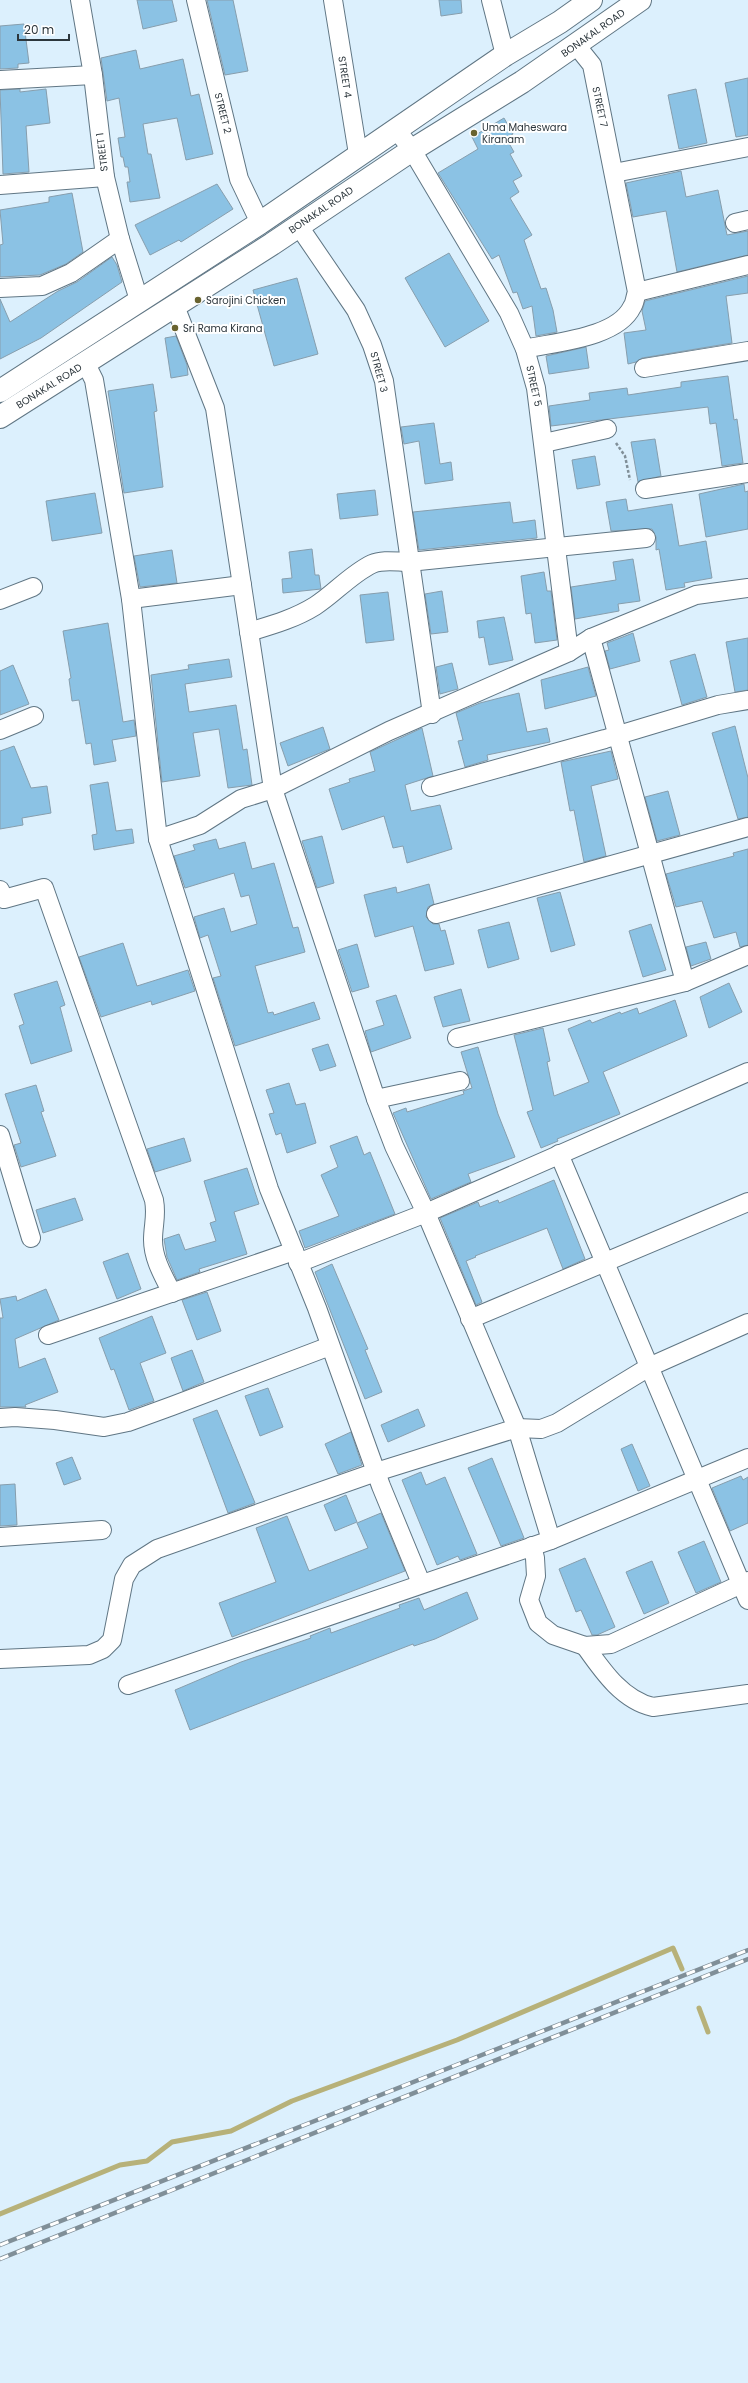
<svg xmlns="http://www.w3.org/2000/svg" width="748" height="2383" viewBox="0 0 748 2383" font-family="Poppins,sans-serif">
  <style>
    .lines { fill: none; stroke-linecap: round; stroke-linejoin: round }
    .stream { stroke: #b7b179; stroke-width: 5 }
    .building { fill: #8bc2e4; stroke: #879ead }
    .street-casing { stroke: #607684; stroke-width: 20 }
    .secondary-casing { stroke: #607684; stroke-width: 24 }
    .path { stroke: #808f98; stroke-width: 2.5; stroke-dasharray: 3 2; stroke-linecap: butt }
    .street { stroke: #fff; stroke-width: 18 }
    .secondary { stroke: #fff; stroke-width: 22 }
    .rail-casing { stroke: #808f98; stroke-width: 4.5 }
    .rail { stroke: #fff; stroke-width: 3; stroke-dasharray: 9; stroke-linecap: butt }
    .poi-dot { fill: #69632f; stroke: #fff; stroke-width: 1.5 }
    .labels { text-anchor: middle; dominant-baseline: central; stroke-width: 4; stroke-linejoin: round; paint-order: stroke }
    .street-label { font-size: 10px; fill: #2c363c; stroke: #fff }
    .poi-label { font-size: 10px; fill: #2c363c; stroke: #fff; text-anchor: start }
  </style>
  <rect width="100%" height="100%" fill="#dcf0fd"/>
  <g class="lines">
    <!-- stream -->
    <g class="stream">
      <polyline points="699,2008 708,2032"/>
      <polyline points="0,2214 120,2165 147,2161 172,2142 231,2131 292,2101 457,2040 673,1948 682,1969"/>
    </g>
  </g>
  <!-- building -->
  <g class="building">
    <polygon points="137,0 172,0 177,21 143,29"/>
    <polygon points="207,0 233,0 248,71 225,75"/>
    <polygon points="439,0 461,0 462,13 441,16"/>
    <polygon points="24,24 29,63 18,64 18,68 0,69 0,26"/>
    <polygon points="136,50 140,69 183,59 191,96 199,94 213,154 186,160 177,118 143,124 148,154 151,154 160,198 130,202 127,182 130,182 128,167 125,167 123,157 121,157 118,138 125,137 119,98 107,101 101,58"/>
    <polygon points="748,78 748,135 736,137 725,83"/>
    <polygon points="20,89 20,92 46,89 50,123 26,126 29,172 3,174 0,90"/>
    <polygon points="696,89 707,143 679,149 668,95"/>
    <polygon points="504,118 513,134 506,138 514,152 510,154 522,176 513,181 519,192 510,198 532,235 524,240 541,289 546,288 553,310 557,332 536,336 532,306 523,309 517,292 513,293 499,255 492,259 438,173 478,149 472,137"/>
    <polygon points="681,171 686,197 718,190 727,235 748,231 748,255 677,272 666,211 633,217 626,183"/>
    <polygon points="217,184 233,209 181,242 179,240 150,255 135,225"/>
    <polygon points="72,193 83,252 66,264 40,275 0,277 0,245 3,244 0,210 49,202 49,197"/>
    <polygon points="449,253 489,321 445,347 405,278"/>
    <polygon points="112,257 117,265 122,282 41,338 0,359 0,299 10,322 58,291 77,282"/>
    <polygon points="748,276 748,293 726,296 732,343 642,358 636,362 628,364 624,333 646,330 642,311 645,301"/>
    <polygon points="297,278 318,354 274,366 253,290"/>
    <polygon points="176,336 187,365 188,375 171,378 165,338"/>
    <polygon points="586,347 589,368 549,374 546,356"/>
    <polygon points="728,376 734,420 737,419 743,463 722,466 716,423 710,424 708,407 551,426 549,406 590,400 589,393 627,388 628,395 681,387 681,382"/>
    <polygon points="153,384 157,411 154,412 163,487 124,493 108,391"/>
    <polygon points="434,423 440,464 451,462 453,480 425,484 419,441 404,444 401,427"/>
    <polygon points="655,439 661,476 638,482 631,442"/>
    <polygon points="595,456 600,485 577,489 572,460"/>
    <polygon points="744,484 745,492 748,491 748,529 706,537 699,494"/>
    <polygon points="375,490 378,515 340,519 337,494"/>
    <polygon points="95,493 102,533 52,541 46,501"/>
    <polygon points="626,499 628,511 672,504 679,546 706,541 712,578 684,583 685,587 666,590 659,549 656,550 656,537 652,529 611,531 606,502"/>
    <polygon points="510,502 513,523 535,520 537,538 419,550 413,512"/>
    <polygon points="312,549 315,575 319,575 321,589 283,593 282,579 292,578 289,552"/>
    <polygon points="172,550 177,583 140,587 134,556"/>
    <polygon points="633,559 640,601 618,604 619,611 575,619 571,587 616,580 613,562"/>
    <polygon points="544,572 547,591 551,591 557,640 535,643 531,613 526,614 521,576"/>
    <polygon points="442,591 448,632 431,634 425,594"/>
    <polygon points="388,592 394,640 366,643 360,595"/>
    <polygon points="504,617 513,660 489,665 484,637 479,638 477,621"/>
    <polygon points="108,623 123,722 134,720 136,736 112,740 116,761 94,765 91,743 86,744 79,700 72,701 69,679 71,678 63,631"/>
    <polygon points="633,633 640,661 610,669 605,651 609,650 607,643"/>
    <polygon points="748,638 748,690 735,692 726,642"/>
    <polygon points="695,654 707,697 682,705 670,661"/>
    <polygon points="229,659 232,677 185,684 189,712 236,705 243,750 247,749 252,785 228,788 219,729 193,733 200,776 162,782 151,675 189,669 188,665"/>
    <polygon points="452,663 458,689 440,694 436,667"/>
    <polygon points="13,665 29,704 0,715 0,671"/>
    <polygon points="588,667 596,696 545,709 541,680"/>
    <polygon points="519,693 527,732 547,728 550,742 487,755 488,760 465,767 458,741 463,740 456,713 480,703"/>
    <polygon points="735,726 748,778 748,817 738,819 712,733"/>
    <polygon points="323,727 330,749 288,766 280,743"/>
    <polygon points="422,728 433,776 405,785 411,811 440,805 452,849 407,863 403,846 393,848 384,816 342,830 329,789 350,782 349,779 375,771 370,752"/>
    <polygon points="14,746 31,788 47,786 51,813 22,818 23,825 0,829 0,751"/>
    <polygon points="611,751 618,779 591,786 606,856 584,862 574,810 570,811 561,762"/>
    <polygon points="108,782 116,831 132,829 134,843 94,850 92,835 97,834 90,785"/>
    <polygon points="668,791 680,835 657,841 645,797"/>
    <polygon points="322,836 334,883 317,888 302,841"/>
    <polygon points="216,839 219,849 245,842 252,869 274,863 293,928 298,927 305,952 255,966 268,1013 273,1012 274,1015 314,1002 320,1019 235,1046 213,978 221,976 208,935 200,938 194,917 224,908 231,932 257,924 249,895 241,897 234,873 185,888 174,856 195,850 193,845"/>
    <polygon points="748,849 748,945 740,947 736,932 714,938 702,901 676,907 666,874 734,856 733,853"/>
    <polygon points="429,884 434,904 428,907 426,917 433,924 439,924 441,931 445,930 454,964 425,971 413,926 375,937 364,895 396,887 397,893"/>
    <polygon points="560,892 575,945 551,952 537,898"/>
    <polygon points="509,922 519,959 488,968 478,930"/>
    <polygon points="651,924 666,970 643,977 629,931"/>
    <polygon points="706,942 711,959 691,966 686,947"/>
    <polygon points="123,943 137,986 188,970 195,991 152,1005 151,1001 101,1017 79,957"/>
    <polygon points="357,944 369,987 352,992 338,950"/>
    <polygon points="57,981 65,1005 60,1007 72,1051 31,1064 19,1026 24,1024 14,994"/>
    <polygon points="729,983 742,1012 709,1028 700,997"/>
    <polygon points="461,989 470,1021 443,1027 434,997"/>
    <polygon points="396,995 411,1038 371,1052 365,1031 384,1025 376,1001"/>
    <polygon points="675,1000 687,1036 603,1072 620,1114 557,1139 558,1141 541,1148 527,1112 533,1110 514,1035 543,1028 550,1061 547,1062 554,1096 589,1082 568,1029 590,1020 592,1023 620,1012 621,1014 637,1008 639,1014"/>
    <polygon points="328,1044 336,1066 320,1071 312,1049"/>
    <polygon points="478,1047 498,1114 515,1157 468,1174 471,1182 431,1199 393,1113 406,1108 407,1112 464,1094 463,1091 472,1088 461,1052"/>
    <polygon points="289,1083 296,1105 305,1103 316,1143 287,1153 281,1133 276,1135 269,1114 274,1113 266,1090"/>
    <polygon points="36,1085 44,1111 41,1112 56,1156 21,1167 14,1145 21,1143 5,1094"/>
    <polygon points="357,1136 364,1155 370,1152 395,1214 305,1248 299,1231 339,1216 321,1175 338,1167 330,1146"/>
    <polygon points="184,1138 191,1161 155,1172 147,1149"/>
    <polygon points="247,1168 259,1204 234,1212 247,1254 199,1269 200,1272 177,1280 167,1257 164,1239 179,1234 185,1250 216,1241 210,1223 216,1221 204,1181"/>
    <polygon points="554,1180 585,1259 563,1269 547,1228 475,1256 476,1257 466,1261 482,1302 476,1305 440,1218 478,1202 480,1207 498,1200 499,1203"/>
    <polygon points="75,1198 83,1220 43,1233 36,1210"/>
    <polygon points="128,1253 141,1289 117,1299 103,1262"/>
    <polygon points="332,1264 368,1349 365,1350 382,1392 365,1399 315,1272"/>
    <polygon points="46,1289 59,1320 15,1339 19,1368 45,1358 58,1392 25,1405 26,1407 0,1407 0,1318 3,1318 0,1299 16,1296 17,1301"/>
    <polygon points="207,1292 221,1331 197,1340 182,1300"/>
    <polygon points="152,1316 166,1353 140,1363 154,1401 129,1410 114,1369 111,1370 99,1338"/>
    <polygon points="192,1350 204,1382 183,1391 171,1358"/>
    <polygon points="268,1388 283,1427 260,1436 245,1396"/>
    <polygon points="418,1409 425,1426 388,1442 381,1425"/>
    <polygon points="217,1410 255,1503 228,1513 193,1419"/>
    <polygon points="351,1432 362,1465 338,1474 325,1444"/>
    <polygon points="632,1444 650,1486 638,1491 621,1449"/>
    <polygon points="72,1457 81,1479 64,1485 56,1463"/>
    <polygon points="492,1458 524,1538 501,1546 468,1468"/>
    <polygon points="421,1472 426,1485 445,1477 477,1554 460,1560 458,1556 437,1565 402,1480"/>
    <polygon points="741,1476 743,1480 748,1477 748,1523 730,1531 712,1488"/>
    <polygon points="15,1484 17,1525 0,1526 0,1485"/>
    <polygon points="346,1495 357,1522 335,1531 324,1505"/>
    <polygon points="381,1513 405,1571 232,1637 219,1603 276,1582 256,1528 287,1516 309,1571 368,1548 357,1523"/>
    <polygon points="704,1541 721,1582 696,1593 678,1552"/>
    <polygon points="585,1558 615,1627 597,1635 592,1635 581,1610 576,1612 559,1569"/>
    <polygon points="652,1561 669,1603 644,1614 626,1572"/>
    <polygon points="467,1592 478,1619 435,1639 414,1646 413,1644 190,1730 175,1690 241,1662 311,1638 310,1636 330,1628 331,1633 400,1608 399,1605 419,1598 424,1610"/>
  </g>
  <g class="lines">
    <!-- street casing -->
    <g class="street-casing">
      <g id="street">
        <polyline points="80,0 93,75 105,177 120,239 139,300"/>
        <polyline points="196,0 239,179 260,223"/>
        <polyline points="333,0 358,154"/>
        <polyline points="491,0 505,55"/>
        <polyline points="0,80 93,75"/>
        <polyline points="396,129 412,150 509,313 525,349 536,388 569,652"/>
        <polyline points="614,173 748,147"/>
        <polyline points="0,185 105,177"/>
        <polyline points="735,223 748,220"/>
        <polyline points="298,225 356,310 372,345 384,381 432,714"/>
        <polyline points="0,288 42,286 71,273 120,239"/>
        <polyline points="637,292 748,265"/>
        <polyline points="175,306 215,408 273,789 376,1099 394,1146 426,1213 517,1428 551,1540"/>
        <path d="M525,349C555,342 617,338 632,307C635,303 635,297 637,292L592,65L576,45"/>
        <polyline points="86,364 94,380 131,599 158,839 269,1189 317,1308 381,1486 421,1583"/>
        <polyline points="644,368 748,351"/>
        <polyline points="544,443 607,429"/>
        <polyline points="645,489 748,473"/>
        <polyline points="131,599 242,585"/>
        <polyline points="0,600 33,587"/>
        <path d="M249,632C272,625 294,619 315,606C334,594 351,574 372,564C383,559 397,562 409,562L646,538"/>
        <polyline points="591,638 685,982"/>
        <polyline points="0,730 34,716"/>
        <polyline points="431,787 605,739 718,705 748,700"/>
        <polyline points="158,839 200,825 241,799 273,789 389,731 569,652 591,638 696,595 748,588"/>
        <path d="M0,890L4,899L44,888L154,1200C157,1216 153,1225 153,1240C153,1259 164,1277 172,1293"/>
        <polyline points="436,914 748,827"/>
        <polyline points="457,1038 685,982 748,955"/>
        <polyline points="376,1099 460,1081"/>
        <polyline points="0,1135 31,1238"/>
        <polyline points="559,1154 748,1600"/>
        <polyline points="298,1263 426,1213 748,1072"/>
        <polyline points="470,1319 748,1202"/>
        <polyline points="48,1335 294,1251"/>
        <polyline points="0,1418 15,1417 55,1420 104,1427 128,1422 172,1406 330,1346"/>
        <polyline points="0,1537 102,1530"/>
        <polyline points="532,1546 535,1558 536,1576 529,1600 538,1623 553,1635 585,1646 611,1644 748,1581"/>
        <path d="M585,1646C602,1670 622,1700 653,1707L748,1694"/>
        <polyline points="0,1659 89,1655 103,1649 112,1640 124,1579 132,1565 157,1549 376,1472 517,1428 541,1429 557,1423 649,1367 748,1323"/>
        <polyline points="128,1685 551,1540 748,1458"/>
      </g>
    </g>
    <!-- secondary casing -->
    <g class="secondary-casing">
      <g id="secondary">
        <polyline points="0,391 260,223 505,55 560,22 591,0"/>
        <polyline points="0,417 272,244 412,150 522,82 640,0"/>
      </g>
    </g>
    <!-- path -->
    <polyline class="path" points="616,443 625,456 630,480"/>
    <!-- street -->
    <use href="#street" class="street"/>
    <!-- secondary -->
    <use href="#secondary" class="secondary"/>
    <!-- rail casing -->
    <g class="rail-casing">
      <g id="rail">
        <polyline points="0,2245 748,1950"/>
        <polyline points="0,2259 748,1959"/>
      </g>
    </g>
    <!-- rail -->
    <use href="#rail" class="rail"/>
  </g>
  <!-- markers -->
  <g class="poi-dot">
    <circle cx="474" cy="133" r="4"/>
    <circle cx="198" cy="300" r="4"/>
    <circle cx="175" cy="328" r="4"/>
  </g>
  <g class="labels">
    <!-- street labels -->
    <g class="street-label">
      <text transform="translate(593 33) rotate(-35)">BONAKAL ROAD</text>
      <text transform="translate(345 77) rotate(81)">STREET 4</text>
      <text transform="translate(600 107) rotate(78)">STREET 7</text>
      <text transform="translate(223 113) rotate(76)">STREET 2</text>
      <text transform="translate(102 152) rotate(-97)">STREET 1</text>
      <text transform="translate(321 210) rotate(-34)">BONAKAL ROAD</text>
      <text transform="translate(379 372) rotate(75)">STREET 3</text>
      <text transform="translate(49 386) rotate(-32)">BONAKAL ROAD</text>
      <text transform="translate(534 386) rotate(78)">STREET 5</text>
    </g>
    <!-- poi labels -->
    <g class="poi-label">
      <text x="482" y="127">Uma Maheswara<tspan x="482" dy="12">Kiranam</tspan></text>
      <text x="206" y="300">Sarojini Chicken</text>
      <text x="183" y="328">Sri Rama Kirana</text>
    </g>
  </g>
  <!-- scale -->
  <path d="M18 34v6h51v-6" fill="none" stroke="#2c363c" stroke-width="2"/>
  <text x="24" y="34" font-size="12" fill="#2c363c" stroke="#ffffff" stroke-width="3" paint-order="stroke">20 m</text>
</svg>
